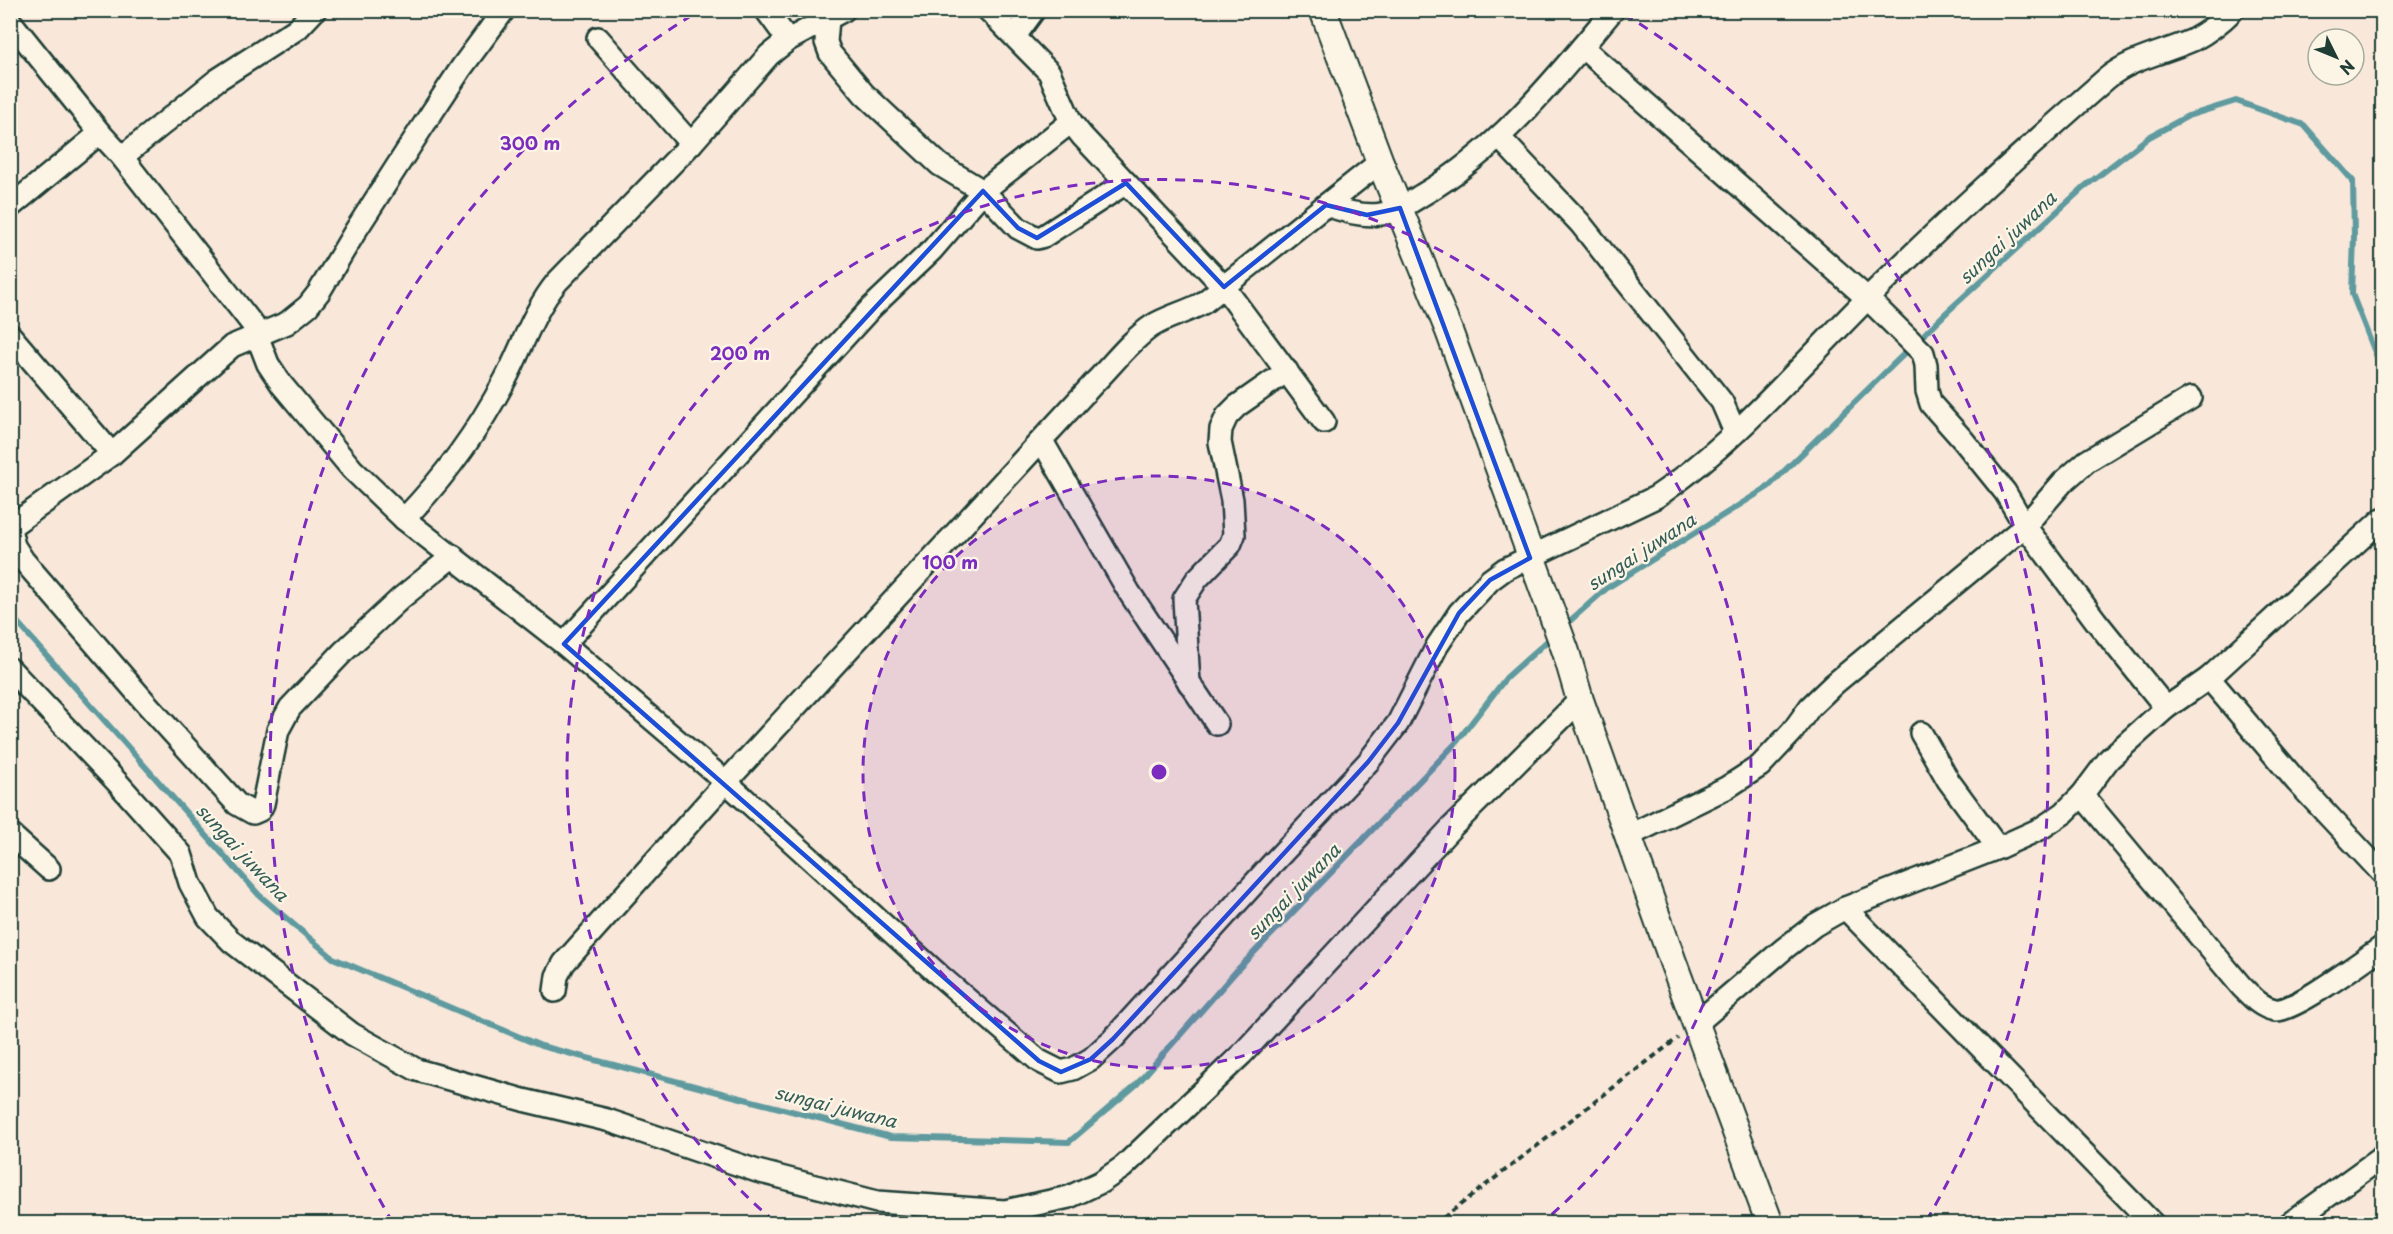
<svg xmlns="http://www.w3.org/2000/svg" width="2393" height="1234" viewBox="0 0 2393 1234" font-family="'Playpen Sans',sans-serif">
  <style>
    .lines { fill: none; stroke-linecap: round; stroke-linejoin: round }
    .stream { stroke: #5f9a9f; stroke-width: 6 }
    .minor-casing { stroke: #1f3d34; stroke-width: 26 }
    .major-casing { stroke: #1f3d34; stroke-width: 30 }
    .path { stroke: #1f3d34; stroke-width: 4; stroke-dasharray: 6 4.5; stroke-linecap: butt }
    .minor { stroke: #fcf5e5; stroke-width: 21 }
    .major { stroke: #fcf5e5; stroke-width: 26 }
    .marked { fill: none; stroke: #1d4ed8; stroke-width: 4.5; stroke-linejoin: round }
    .ring { fill: none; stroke: #7b2cbf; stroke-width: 3; stroke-dasharray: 10 8 }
    .labels { text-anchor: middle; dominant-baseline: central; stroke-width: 4.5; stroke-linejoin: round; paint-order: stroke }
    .water-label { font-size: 18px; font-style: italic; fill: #345c58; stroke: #fcf5e5 }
    .centre { fill: #7b2cbf; stroke: #fcf5e5; stroke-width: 3 }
    .ring-label { font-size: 18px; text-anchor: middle; font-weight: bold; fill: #7b2cbf; stroke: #fcf5e5; stroke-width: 4.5; stroke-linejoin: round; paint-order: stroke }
  </style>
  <rect width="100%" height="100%" fill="#f9e8da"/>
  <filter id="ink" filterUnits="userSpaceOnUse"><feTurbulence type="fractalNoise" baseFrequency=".0167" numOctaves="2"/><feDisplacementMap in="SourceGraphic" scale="12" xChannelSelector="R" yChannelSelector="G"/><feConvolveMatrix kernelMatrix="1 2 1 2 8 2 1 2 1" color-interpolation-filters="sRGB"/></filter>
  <g filter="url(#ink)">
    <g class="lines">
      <!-- stream -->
      <g class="stream">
        <polyline points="10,614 259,895 333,958 541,1046 891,1137 1069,1142 1137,1084 1239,968 1455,744 1506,678 1554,635"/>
        <polyline points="1563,627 1607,588 1768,487 1947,312 2084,187 2149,137 2188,116 2236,101 2304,125 2353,181 2354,237 2352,294 2378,360 2382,363"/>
      </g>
      <!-- minor casing -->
      <g class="minor-casing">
        <g id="minor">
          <polyline points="766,10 788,40"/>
          <polyline points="988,10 1049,72 1071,122 1082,136 1224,287 1324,422"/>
          <polyline points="828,19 826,42 830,53 864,94 940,165 983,191 1018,228 1037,238 1044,236 1126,183"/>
          <path d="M10,21L100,133L122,157L253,325L268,364L282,385L352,469L404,519L564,644L726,782L1095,382C1113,364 1131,340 1152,326C1168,316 1187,312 1203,303L1380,162"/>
          <polyline points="1015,36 1034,10"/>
          <polyline points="598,38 691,144"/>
          <polyline points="1582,47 1868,299 1923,353 1926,365 1927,391 1931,404 1963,440 2005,492 2025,526 2096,621 2166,708"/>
          <polyline points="1499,137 1580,223 1722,402 1735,432"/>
          <polyline points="122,157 217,80 298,28 315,10"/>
          <path d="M1326,205C1344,211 1362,217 1381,214C1396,212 1409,203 1422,195C1499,150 1556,78 1613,10"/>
          <polyline points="10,207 100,133"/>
          <polyline points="10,335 112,454"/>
          <polyline points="1042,441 1129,592 1217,724"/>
          <path d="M404,519C444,478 478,431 505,380C522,348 533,311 557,282L691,144L769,55L788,40L844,10"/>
          <polyline points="10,527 112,454 232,346 287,323 308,306 319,292 356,230 421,129 462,67 504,10"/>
          <polyline points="10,529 14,546 23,560 145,702 237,804 253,813 260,810 263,804 278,730 290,708 343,652 401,598 453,556"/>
          <polyline points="564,644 871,308 932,250 983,191 1071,122"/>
          <polyline points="10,669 117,782 181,854 190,883 208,917 232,942 352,1034 417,1070 523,1100 607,1120 757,1171 877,1202 1005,1211 1069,1197 1101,1182 1123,1167 1242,1054 1452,827 1580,700"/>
          <polyline points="2209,678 2382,519"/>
          <polyline points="1189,683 1184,599 1197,579 1230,545 1234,535 1232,500 1220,442 1221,429 1227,416 1237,406 1287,371"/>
          <polyline points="1921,733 1948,780 1998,848"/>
          <path d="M2082,795L2241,986C2252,997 2260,1007 2275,1010C2292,1013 2365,959 2382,947"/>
          <polyline points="10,834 49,869"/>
          <polyline points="1628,836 1726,788 1760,766 1792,732 1810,707 1834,684 2025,526 2063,482 2087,461 2191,398"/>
          <polyline points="1845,908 2153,1224"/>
          <path d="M555,991L557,976L564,963L726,782L939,975L1039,1061L1061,1072L1073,1069L1091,1059L1113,1039L1271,865L1368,762L1398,723L1437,646L1459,613L1490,580L1505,569L1656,497C1735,443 1798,368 1865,301C1942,224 2024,151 2106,79C2131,58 2164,53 2193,40C2208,32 2221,22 2233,10"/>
          <polyline points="1697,1023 1785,948 1815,925 1845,908 1998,848 2040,829 2064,813 2082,795 2109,759 2166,708 2209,678 2297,782 2382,873"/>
          <polyline points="2289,1224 2382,1157"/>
        </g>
      </g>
      <!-- major casing -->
      <g class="major-casing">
        <polyline id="major" points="1323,10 1380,162 1449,331 1566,652 1580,700 1673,962 1770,1224"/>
      </g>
      <!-- path -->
      <polyline class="path" points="1435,1224 1678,1038"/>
      <!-- minor -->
      <use href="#minor" class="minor"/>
      <!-- major -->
      <use href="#major" class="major"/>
    </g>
  </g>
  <!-- marked area -->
  <path class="marked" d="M1126,183L1224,287L1326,205L1367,215L1400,208L1530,558L1490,580L1459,613L1398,723L1368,762L1113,1039L1091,1059L1061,1072L1039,1061L564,644L983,191L1018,228L1037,238Z"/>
  <!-- distance rings -->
  <circle cx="1159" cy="772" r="296" fill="#7b2cbf" fill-opacity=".12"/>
  <g class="ring">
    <circle cx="1159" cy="772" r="296"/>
    <path d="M775 1222A592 592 0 1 1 1543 1222"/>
    <path d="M393 1223A889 889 0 0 1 694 14M1624 14A889 889 0 0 1 1925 1223"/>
  </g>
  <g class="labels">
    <!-- water labels -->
    <g class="water-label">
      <text transform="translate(2007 237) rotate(-43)">sungai juwana</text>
      <text transform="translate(1641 551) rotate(-33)">sungai juwana</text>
      <text transform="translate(243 852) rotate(47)">sungai juwana</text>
      <text transform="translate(1293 891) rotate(-46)">sungai juwana</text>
      <text transform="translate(836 1106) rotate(14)">sungai juwana</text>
    </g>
  </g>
  <circle cx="1159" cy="772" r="9" class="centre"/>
  <g class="ring-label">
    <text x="530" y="150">300 m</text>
    <text x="740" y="360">200 m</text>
    <text x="950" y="569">100 m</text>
  </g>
  <!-- margin -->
  <rect width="2393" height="1234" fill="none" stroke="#fcf5e5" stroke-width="36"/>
  <rect x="18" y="18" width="2357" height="1198" fill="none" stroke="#1f3d34" stroke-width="2" filter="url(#ink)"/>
  <!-- north arrow -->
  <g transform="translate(2336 57) rotate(133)"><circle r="28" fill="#fcf5e5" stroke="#a4ab9e" stroke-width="1.5"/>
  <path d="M0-4.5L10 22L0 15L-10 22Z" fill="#1f3d34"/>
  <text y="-9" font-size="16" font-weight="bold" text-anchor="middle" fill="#1f3d34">N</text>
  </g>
</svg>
